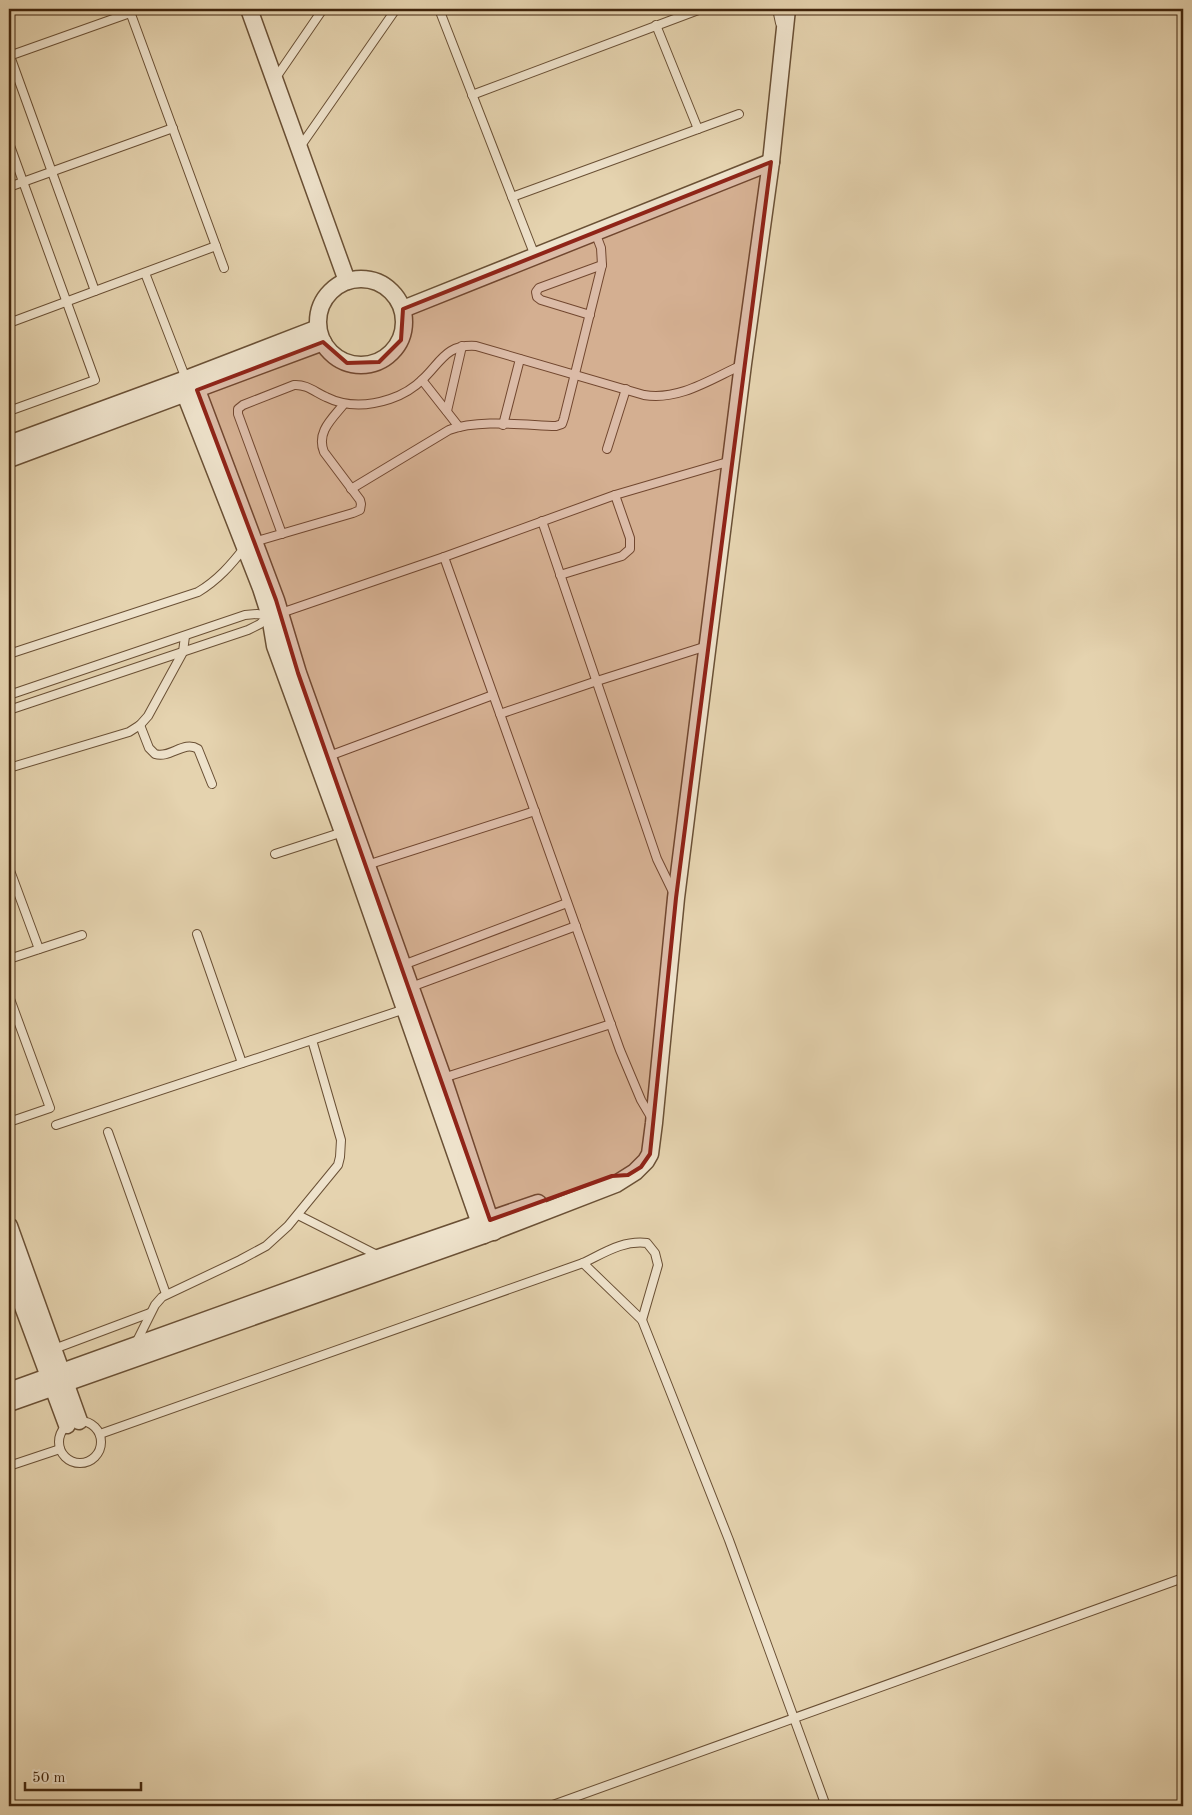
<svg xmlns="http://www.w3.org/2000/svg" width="1192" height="1815" viewBox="0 0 1192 1815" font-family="'Old Standard TT',serif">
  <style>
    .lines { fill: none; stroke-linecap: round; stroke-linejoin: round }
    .lane-casing { stroke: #6a5035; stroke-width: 10 }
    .street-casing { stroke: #6a5035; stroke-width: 19 }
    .lane { stroke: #eee2cb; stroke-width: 8 }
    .street { stroke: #eee2cb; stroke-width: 16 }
    .marked { fill: #8f2418; fill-opacity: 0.2; stroke: #8f2418; stroke-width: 4; stroke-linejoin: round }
  </style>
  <rect width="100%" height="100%" fill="#e5d3af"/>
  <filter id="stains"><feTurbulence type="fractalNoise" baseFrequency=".004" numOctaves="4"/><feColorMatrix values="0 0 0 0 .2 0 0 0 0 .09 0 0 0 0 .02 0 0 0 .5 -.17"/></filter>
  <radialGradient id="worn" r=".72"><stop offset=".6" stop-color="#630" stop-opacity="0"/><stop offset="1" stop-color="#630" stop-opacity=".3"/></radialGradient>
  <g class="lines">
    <!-- lane casing -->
    <g class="lane-casing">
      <g id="lane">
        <polyline points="129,9 224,268"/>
        <polyline points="439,9 535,256"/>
        <polyline points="777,9 780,23"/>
        <polyline points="656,25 698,129"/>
        <polyline points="9,56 130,13"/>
        <polyline points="10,56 95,291"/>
        <polyline points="275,79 323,9"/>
        <polyline points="472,95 701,9"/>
        <polyline points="9,143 95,380 9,411"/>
        <polyline points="300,147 396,9"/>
        <polyline points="9,187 173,128"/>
        <polyline points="512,197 739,114"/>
        <polyline points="145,273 186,379"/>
        <polyline points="590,315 541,300 537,297 536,292 539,288 602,265"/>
        <polyline points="9,323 216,246"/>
        <polyline points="422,380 459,427"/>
        <polyline points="447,411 462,346"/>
        <polyline points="503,425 520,359"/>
        <polyline points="607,449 626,389"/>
        <path d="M351,489L449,430C479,419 524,425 556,426L562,424L564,418L602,265L601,248L595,232"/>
        <polyline points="542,521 657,859 674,894"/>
        <path d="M282,534L238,414V409L243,405L294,385C306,384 315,392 326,397C346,407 369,406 390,399C402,395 414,388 423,379C441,362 446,344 476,346L644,395C679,401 711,379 742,365"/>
        <path d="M254,542L353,513L360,510L361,504L360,500L324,452C316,432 332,419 344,404"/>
        <polyline points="444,557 620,1050 641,1100 651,1117"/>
        <polyline points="560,575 622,556 630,549 630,538 615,495"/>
        <polyline points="281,613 444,557 615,495 731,461"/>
        <path d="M9,654L198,592C218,580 231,565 245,547"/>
        <polyline points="9,695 245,615 257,614 270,616"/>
        <polyline points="9,710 248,630 260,624 269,616"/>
        <polyline points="500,714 597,681 707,646"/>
        <path d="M140,725L149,748L155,754C170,759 184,740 198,749L212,784"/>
        <polyline points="329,756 493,695"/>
        <polyline points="9,768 129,732 140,725 148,716 183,652 185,636"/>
        <polyline points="275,854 343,832"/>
        <polyline points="367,865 535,811"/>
        <polyline points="9,868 39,949"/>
        <polyline points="197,934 242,1063"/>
        <polyline points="9,959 82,935"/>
        <polyline points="403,965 567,903"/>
        <polyline points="411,987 576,926"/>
        <polyline points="9,999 10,999 50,1108 9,1122"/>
        <polyline points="443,1078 611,1024"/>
        <polyline points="56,1125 405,1009"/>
        <polyline points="108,1132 166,1294"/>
        <polyline points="298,1215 379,1256"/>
        <polyline points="583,1263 642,1320 729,1540 826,1806"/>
        <polyline points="136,1343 155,1305 162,1297 240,1260 266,1246 288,1226 338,1165 340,1157 341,1140 312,1040"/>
        <polyline points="54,1349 150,1313"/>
        <circle cx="80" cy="1442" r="21"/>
        <path d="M100,1434L583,1263C604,1253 623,1240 647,1243L655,1253L658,1265L642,1320"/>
        <polyline points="9,1466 60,1449"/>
        <polyline points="550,1806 1183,1578"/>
      </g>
    </g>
    <!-- street casing -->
    <g class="street-casing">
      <g id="street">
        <polyline points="249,9 347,281"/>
        <circle cx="361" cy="322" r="43"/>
        <polyline points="403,309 771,162"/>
        <polyline points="9,444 186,379 318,328"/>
        <polyline points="9,459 323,342"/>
        <polyline points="9,1226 79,1421"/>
        <polyline points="484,1235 343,832 275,646 270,616 261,588 185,394 186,379 197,390 276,600 298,673 443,1078 494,1232"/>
        <polyline points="9,1269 67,1425"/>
        <polyline points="9,1391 381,1257 538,1203"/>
        <polyline points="9,1403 484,1235 616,1184 635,1172 646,1161 650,1154 654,1123 676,898 743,364 771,162 787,9"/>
      </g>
    </g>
    <!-- lane -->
    <use href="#lane" class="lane"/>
    <!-- street -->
    <use href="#street" class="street"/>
  </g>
  <!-- marked area -->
  <path class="marked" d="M771,162L676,898L650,1154L641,1167L628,1175L612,1176L490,1220L298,673L276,600L197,390L323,342L347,363L379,362L401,340L403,309Z"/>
  <!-- margin -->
  <rect width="1192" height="1815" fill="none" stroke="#e5d3af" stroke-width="30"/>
  <rect x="10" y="10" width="1172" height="1795" fill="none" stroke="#41250c" stroke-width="2.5"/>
  <rect x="15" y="15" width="1162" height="1785" fill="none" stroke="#41250c"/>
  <!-- scale -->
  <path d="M25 1782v8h116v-8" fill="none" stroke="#41250c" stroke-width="2.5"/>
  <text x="32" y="1782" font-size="15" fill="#41250c" stroke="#eee2cb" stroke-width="4" paint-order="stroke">50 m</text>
  <rect width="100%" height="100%" filter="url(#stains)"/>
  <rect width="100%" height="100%" fill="url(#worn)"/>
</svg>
